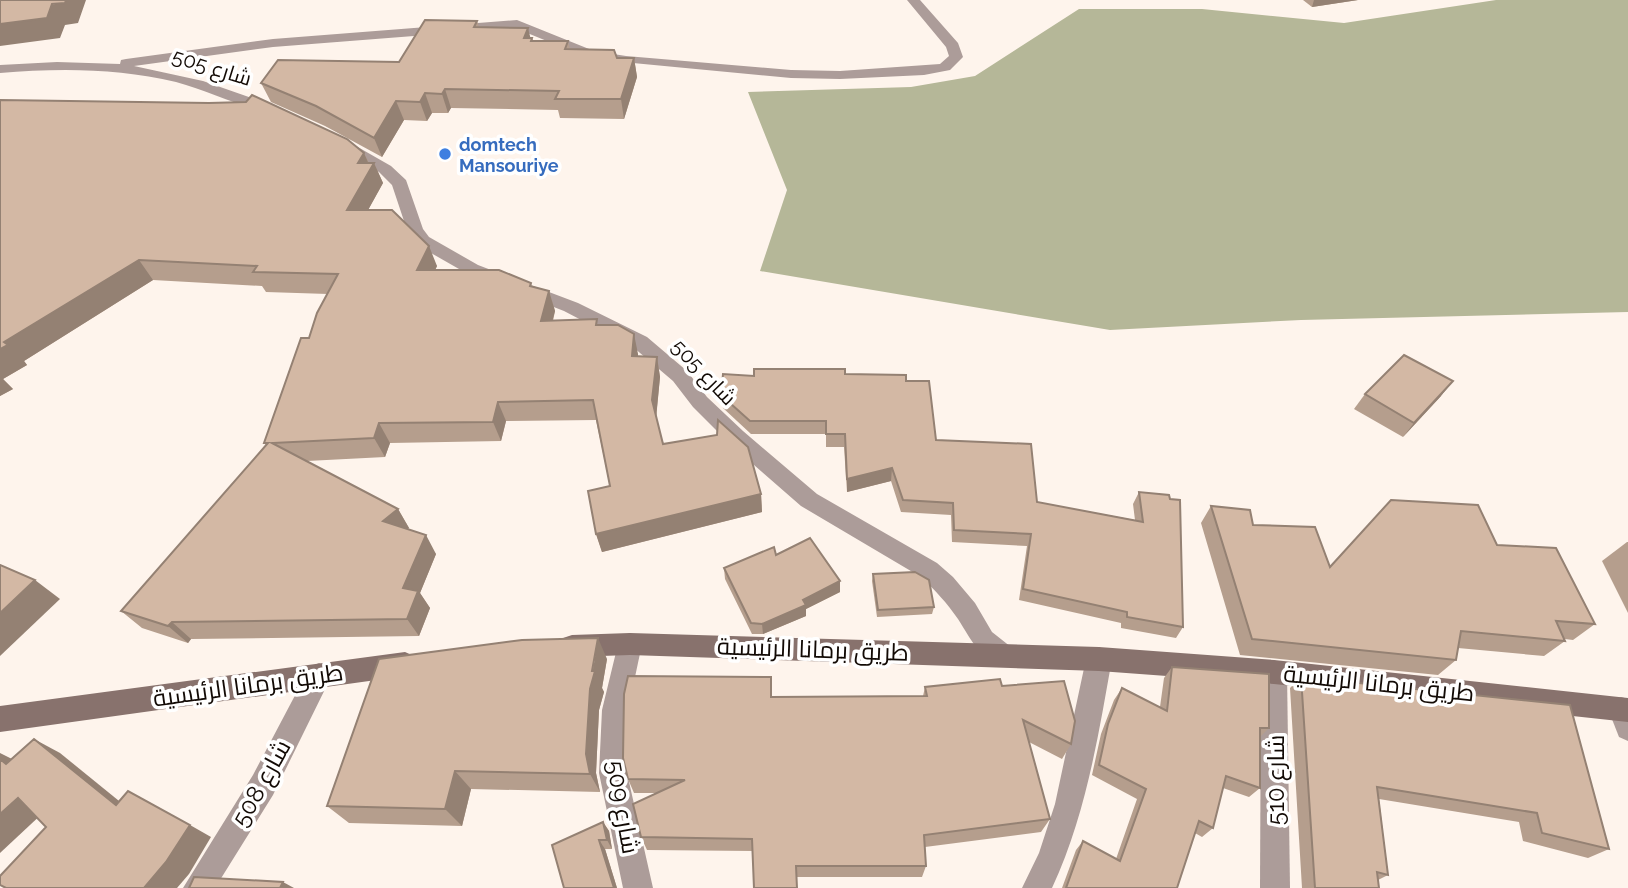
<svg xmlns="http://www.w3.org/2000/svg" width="1628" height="888" viewBox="0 0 1628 888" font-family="Raleway,Cairo,sans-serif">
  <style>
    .forest { fill: #b5b798 }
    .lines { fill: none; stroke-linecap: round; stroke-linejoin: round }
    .street { fill: #ac9c99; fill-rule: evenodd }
    .secondary { fill: #88726d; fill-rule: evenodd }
    .wall { fill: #b59e8d }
    .shaded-wall { fill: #948173 }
    .building { fill: #d3b8a4; stroke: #948173; stroke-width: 2 }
    .shop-dot { fill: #3f7fe0; stroke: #fff; stroke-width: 2.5 }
    .labels { text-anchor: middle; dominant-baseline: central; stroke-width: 7; stroke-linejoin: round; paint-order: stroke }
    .far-shop-label { font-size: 18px; font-weight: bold; fill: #366cbe; stroke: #fff; text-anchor: start }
    .street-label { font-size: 21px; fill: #120a05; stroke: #fff }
    .near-street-label { font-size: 24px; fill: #120a05; stroke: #fff }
  </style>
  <rect width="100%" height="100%" fill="#fef4ec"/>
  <!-- forest -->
  <polygon class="forest" points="1496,0 1628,0 1628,312 1301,320 1110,330 760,271 787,190 748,92 911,87 975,76 1079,9 1202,9 1344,23"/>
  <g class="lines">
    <!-- street -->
    <g class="street">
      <path d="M907,0H920L958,43L963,57L950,70L924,75L840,79L791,78L591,59L515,28L273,47L134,66L203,81L277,107L279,110L272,114C239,106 208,91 176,82C118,68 58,68 0,73V65L57,62L120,64L121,60L126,59L273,39L517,20L594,51L626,56L791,70L840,71L940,64L949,56L946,47Z"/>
      <path d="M342,138L391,166L406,180L423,229L429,237L478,265L578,303L647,337L687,371L707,397L743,431L817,494L937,563L953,577L975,603L992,632L1011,647L1014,655L1011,663L1002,667C978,657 971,639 958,619C947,603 935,590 921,577L801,506L729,443L693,407L673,381L633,347L564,311L466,273L417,245L407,230L392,185L379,172L337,146L334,143L337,140Z"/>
      <polygon points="630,633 639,636 642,644 628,710 627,773 653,888 623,888 599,773 602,710 618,644 621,636"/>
      <path d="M1099,647L1108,651L1112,659C1098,737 1086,815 1052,888H1022L1039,853L1055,804L1086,659L1090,651Z"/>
      <polygon points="1274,660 1283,664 1287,672 1290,888 1260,888 1261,672 1265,664"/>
      <polygon points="319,663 328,667 332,675 273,795 215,888 183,888 253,775 310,667"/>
      <polygon points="1621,697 1628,699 1628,741 1619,737 1608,709 1612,700"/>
    </g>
    <!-- secondary -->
    <g class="secondary">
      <polygon points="630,633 1099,647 1274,660 1628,698 1628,722 1274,684 1099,671 630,655 572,657 563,654 560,646 563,638 572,635"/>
      <polygon points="405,652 414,656 418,664 414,672 405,676 0,732 0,706"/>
    </g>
  </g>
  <!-- wall -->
  <g class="wall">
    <polygon points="1303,0 1358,0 1312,7"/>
    <polygon points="477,21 479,27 532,38 533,41 568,41 570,49 617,58 634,58 637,77 624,119 560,118 558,110 451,108 448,113 432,113 427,121 404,120 382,157 325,126 271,102 261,83 399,62"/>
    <polygon points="0,100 364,153 369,163 374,163 383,183 368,210 437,266 435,270 531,283 532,287 549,291 555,311 553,321 599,325 638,354 638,357 657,357 660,377 656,417 663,444 761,494 762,512 602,552 596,534 610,486 596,420 506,421 501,441 390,443 385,457 307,461 398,509 409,528 407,529 436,554 420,593 430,608 419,636 191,639 188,643 142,628 121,611 266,445 264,443 328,294 266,292 262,286 153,280 24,361 27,365 3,379 13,389 0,396"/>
    <polygon points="845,374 906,381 936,440 1037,502 1135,520 1133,504 1139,492 1183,627 1176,638 1121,628 1121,623 1019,600 1027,546 952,542 951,515 901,512 891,481 847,492 844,447 826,447 826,434 751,434 723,408 721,395 754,376"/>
    <polygon points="1365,394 1441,396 1403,437 1354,409"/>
    <polygon points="1211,506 1253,525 1330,567 1497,545 1595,624 1573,640 1565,639 1565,641 1544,656 1458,648 1456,660 1438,675 1240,655 1201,523"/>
    <polygon points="1627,542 1628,542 1628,613 1602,561"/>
    <polygon points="776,555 840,592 806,609 806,616 763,634 752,634 725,579 724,568"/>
    <polygon points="873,574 934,607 932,614 877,617 872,581"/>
    <polygon points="607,659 602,688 604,692 599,710 596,773 600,792 471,789 462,826 349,823 327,806"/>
    <polygon points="1172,667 1269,728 1260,737 1260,788 1249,797 1223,788 1213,828 1202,837 1195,833 1177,888 1062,888 1076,850 1083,841 1116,859 1137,799 1092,775 1101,734 1114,700 1122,688 1160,707 1164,678"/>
    <polygon points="1301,677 1609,849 1588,858 1523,841 1519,822 1379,799 1388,875 1378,880 1379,888 1302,888 1290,688"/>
    <polygon points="1002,686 1071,744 1062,759 1029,742 1050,819 1041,832 925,847 926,866 922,877 796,877 753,851 647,850 641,837 657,793 634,793 628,779 773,697 923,696 925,687"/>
    <polygon points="603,822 609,831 612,849 605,849 617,888 564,888"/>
  </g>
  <!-- shaded-wall -->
  <g class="shaded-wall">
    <polygon points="66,0 86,0 78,23 65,25 60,38 0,46 0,24"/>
    <polygon points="1314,0 1358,0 1312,7"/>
    <polygon points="528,28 531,40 532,38 537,57 524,38"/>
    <polygon points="634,58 637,77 624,119 621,99"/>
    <polygon points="445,89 451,108 448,113 442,94"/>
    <polygon points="425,93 432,113 427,121 420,102"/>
    <polygon points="396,101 404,120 382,157 374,138"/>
    <polygon points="364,153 371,169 374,163 383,183 357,230 347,210 358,163"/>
    <polygon points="429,246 437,266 426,290 417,270"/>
    <polygon points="139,260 153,280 24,361 27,365 3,379 13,389 0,396 0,349 4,342"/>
    <polygon points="549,291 555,311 547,341 541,321"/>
    <polygon points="634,334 638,354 637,376 632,356"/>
    <polygon points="657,357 660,377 656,419 652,400"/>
    <polygon points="1453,381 1441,396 1403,437 1414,423"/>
    <polygon points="498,402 506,421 501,441 493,422"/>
    <polygon points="379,423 390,443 385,457 374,438"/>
    <polygon points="892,468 891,481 847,492 847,479"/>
    <polygon points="761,494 762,512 602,552 596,534"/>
    <polygon points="398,509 409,528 395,540 383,521"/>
    <polygon points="426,535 436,554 420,593 430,608 419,636 407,619 403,588"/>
    <polygon points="35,580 60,599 0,656 0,613"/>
    <polygon points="840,581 840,592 806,609 806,616 763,634 762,624 803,600"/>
    <polygon points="172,622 191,639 188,643 168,626"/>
    <polygon points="598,638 607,659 602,688 604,692 599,710 596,773 600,792 590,774 586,754 590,689"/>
    <polygon points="34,739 60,753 140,818 116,805"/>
    <polygon points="0,753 12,759 6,764 0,759"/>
    <polygon points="455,771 471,789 462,826 445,809"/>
    <polygon points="18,798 45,811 0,853 0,814"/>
    <polygon points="603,822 609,831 612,849 607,840"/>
    <polygon points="190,825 211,837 189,874 177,888 144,888"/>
    <polygon points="599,840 605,849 617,888 614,888"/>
    <polygon points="283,882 294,888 280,888"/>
  </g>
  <!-- building -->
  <g class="building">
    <polygon points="0,0 66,0 65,3 52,4 47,18 0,24"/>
    <polygon points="425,20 477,21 474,27 528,28 524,38 532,38 531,41 568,41 565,49 614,50 617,58 634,58 621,99 555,99 559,91 445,89 442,94 425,93 420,102 396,101 374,138 316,106 261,83 278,60 399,62"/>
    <polygon points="252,95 347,139 364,153 358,163 374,163 347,210 392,210 429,246 417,270 499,270 531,283 530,286 549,291 541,321 597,319 596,325 618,325 634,334 632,356 657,357 652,400 663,444 717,435 718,420 748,447 761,494 596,534 588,491 610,486 593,400 498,402 493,422 379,423 374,438 272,443 398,509 383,521 426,535 403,588 418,591 407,619 172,622 168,626 121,611 268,443 264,443 301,338 309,338 317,313 338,274 253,272 257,266 139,260 4,342 8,345 0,349 0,100 209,103 246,102"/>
    <polygon points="1404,355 1453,381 1414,423 1365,394"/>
    <polygon points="754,369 845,369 845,374 906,375 906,381 929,381 936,440 1031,444 1037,502 1143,522 1139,492 1169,495 1170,499 1180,500 1183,627 1127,617 1127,612 1023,589 1031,534 954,530 953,503 903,500 892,468 847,479 845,434 826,434 826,421 750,421 721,395 723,374 754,376"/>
    <polygon points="1391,500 1478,505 1497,545 1556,548 1595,624 1556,621 1565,641 1461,631 1456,660 1252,639 1211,506 1250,510 1253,525 1315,527 1330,567"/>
    <polygon points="810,538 840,581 803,600 806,605 762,624 751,623 724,568 774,547 776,555"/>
    <polygon points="0,565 35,580 0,613"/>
    <polygon points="915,572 929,580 934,607 878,610 873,574"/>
    <polygon points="598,638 592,671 595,671 590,689 586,754 590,774 455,771 445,809 327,806 379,659 522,640"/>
    <polygon points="1172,667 1269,674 1269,728 1260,728 1260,788 1226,776 1213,828 1199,821 1177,888 1066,888 1083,841 1120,861 1146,789 1099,765 1108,724 1122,688 1167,711"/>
    <polygon points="628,676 771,677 771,697 927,696 925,687 1000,679 1002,686 1064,681 1075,721 1071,744 1023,720 1050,819 924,835 926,866 796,866 797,888 754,888 752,839 641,837 633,804 685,780 628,779 623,758 624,694"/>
    <polygon points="1301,677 1570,705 1609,849 1542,833 1537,813 1377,787 1388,875 1377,872 1379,888 1315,888"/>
    <polygon points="34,739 116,805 128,791 190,825 166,862 144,888 6,888 0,885 0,876 46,827 18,798 0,814 0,759 6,764"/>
    <polygon points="603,822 607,840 599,840 614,888 564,888 552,845"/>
    <polygon points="194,877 283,882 280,888 189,888"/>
  </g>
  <!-- markers -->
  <circle class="shop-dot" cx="445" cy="154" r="7"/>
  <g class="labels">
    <!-- far-shop labels -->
    <g class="far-shop-label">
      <text x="459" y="144">domtech<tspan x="459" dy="21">Mansouriye</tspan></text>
    </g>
    <!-- street labels -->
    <g class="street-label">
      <text transform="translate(212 67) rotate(17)">شارع 505</text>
      <text transform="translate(704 372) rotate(46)">شارع 505</text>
    </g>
    <!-- near-street labels -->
    <g class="near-street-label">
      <text transform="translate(813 649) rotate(2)">طريق برمانا الرئيسية</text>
      <text transform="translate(1379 683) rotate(6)">طريق برمانا الرئيسية</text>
      <text transform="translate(248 685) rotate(-8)">طريق برمانا الرئيسية</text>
      <text transform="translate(1275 780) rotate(-90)">شارع 510</text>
      <text transform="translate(261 783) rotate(-61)">شارع 508</text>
      <text transform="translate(623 807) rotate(80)">شارع 509</text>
    </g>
  </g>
</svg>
